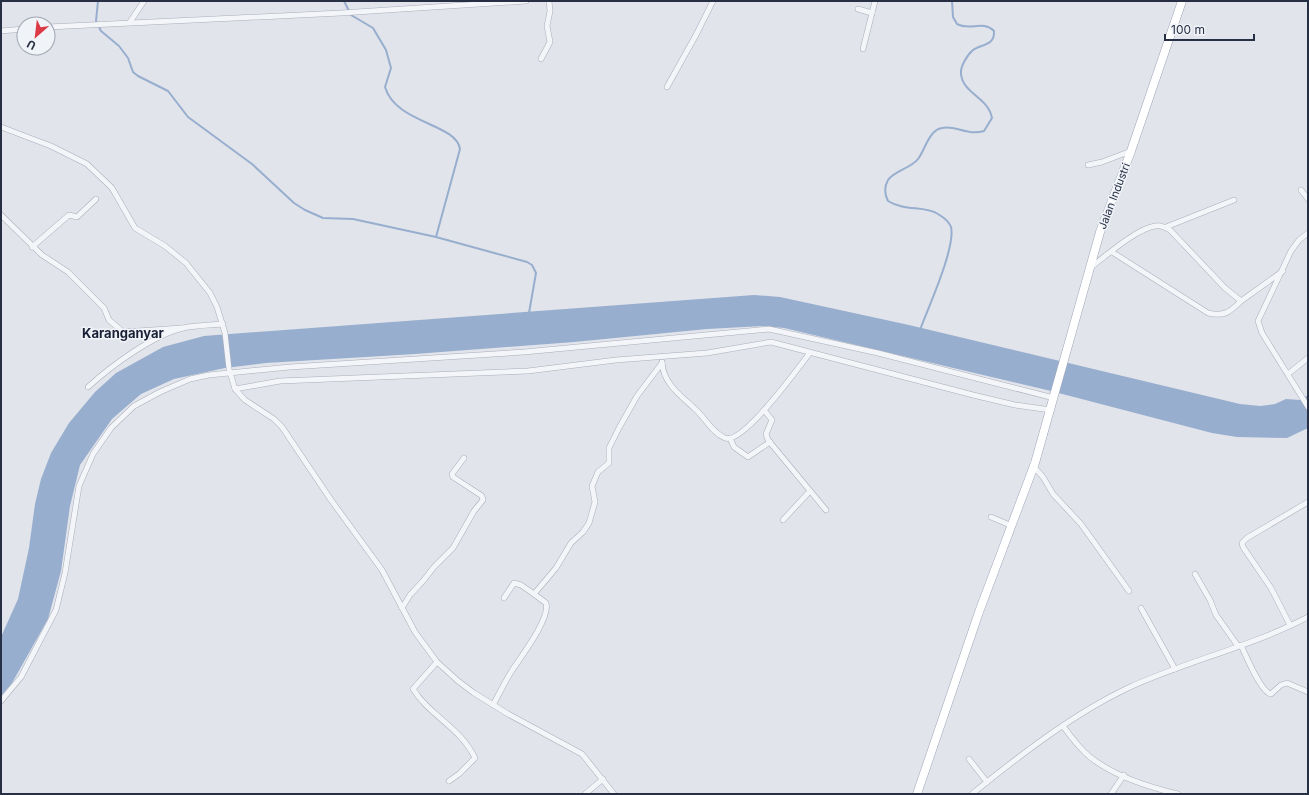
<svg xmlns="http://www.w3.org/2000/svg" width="1309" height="795" viewBox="0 0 1309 795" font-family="Inter,sans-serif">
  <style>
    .water { fill: #98aece }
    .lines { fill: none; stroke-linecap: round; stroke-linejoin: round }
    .stream { stroke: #98aece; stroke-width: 2 }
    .street-casing { stroke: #a9aeb9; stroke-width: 6 }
    .primary-casing { stroke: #9fa6b8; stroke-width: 9 }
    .street { stroke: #f4f5f9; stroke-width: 5 }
    .primary { stroke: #fff; stroke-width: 8 }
    .labels { text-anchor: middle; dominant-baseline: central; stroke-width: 3; stroke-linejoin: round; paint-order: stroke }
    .street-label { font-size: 11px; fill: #272f44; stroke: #f0f3f8 }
    .quarter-label { font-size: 13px; font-weight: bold; fill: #192035; stroke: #f0f3f8 }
  </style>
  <rect width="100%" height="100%" fill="#e1e4eb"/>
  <!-- water -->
  <polygon class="water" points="754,295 780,297 909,325 1240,404 1260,406 1275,404 1286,399 1300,400 1308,395 1308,428 1287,438 1237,437 1212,433 1047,390 784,328 763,326 707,329 574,342 415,354 266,363 225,368 174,379 141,394 112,419 80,465 70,506 61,571 48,619 12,683 1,696 1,637 18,599 29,548 35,504 41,479 51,453 69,423 95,392 116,373 163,347 204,336"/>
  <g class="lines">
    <!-- stream -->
    <g class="stream">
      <polyline points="98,1 96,21 101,31 119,46 128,58 133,72 138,76 168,91 188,117 252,164 294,203 305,210 323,218 353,219 436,237 527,262 532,265 536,273 529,313"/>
      <path d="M344,1L351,15L373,28L386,50L391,68L385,87C396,124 456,123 460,149L436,237"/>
      <path d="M920,330C928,308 956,247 951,227C949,221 943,217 938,214C923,205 906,212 888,201C885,195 884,187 888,180C895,170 910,169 918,159C925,150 929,130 942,128C956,125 967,136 984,131L992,118C988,97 963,94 961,74C960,67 967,55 973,50C981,44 995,46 994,31C983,20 970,31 957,24L953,17L952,1"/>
    </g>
    <!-- street casing -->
    <g class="street-casing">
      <g id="street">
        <polyline points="858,9 872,13"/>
        <polyline points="130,22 144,1"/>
        <polyline points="48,27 341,13 526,1"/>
        <polyline points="1,31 24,29"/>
        <polyline points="863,49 875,1"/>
        <polyline points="541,59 550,42 547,26 550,11 549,1"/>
        <polyline points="667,87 696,35 713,1"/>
        <polyline points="1,127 51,146 87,164 112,188 135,228 165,246 186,263 210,293 217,307 225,333 229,369 235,389 245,400 274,419 282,427 331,500 382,570 415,632 437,662 458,681 474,693 508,714 582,754 614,794"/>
        <polyline points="1088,165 1102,162 1131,151"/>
        <polyline points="1301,190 1308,199"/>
        <polyline points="1,215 42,255 68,272 104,308 109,320 123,332 182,328"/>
        <polyline points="1166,227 1234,200"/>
        <polyline points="1308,233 1299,240 1291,251 1258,321 1262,333 1308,407"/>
        <polyline points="32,247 69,215 77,217 96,199"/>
        <path d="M1112,252L1208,313C1224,317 1230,312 1241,301"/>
        <path d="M1091,267C1106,256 1136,229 1155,226C1160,225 1165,227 1170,230L1225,288L1241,301L1283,271"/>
        <path d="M662,362C663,383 680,395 694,408C704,416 712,433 725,438C743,445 798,368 809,354"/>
        <polyline points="1288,374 1308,358"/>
        <path d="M88,387C111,366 153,335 183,328C195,325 210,325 223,324"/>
        <polyline points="235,389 280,381 528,371 616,360 707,353 771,342 973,395 1015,405 1051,410"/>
        <polyline points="764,410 772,420 766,434 768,440 826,510"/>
        <polyline points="730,438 734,447 748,457 770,442"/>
        <polyline points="1034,467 1043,477 1053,494 1081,524 1129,591"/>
        <polyline points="991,517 1012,526"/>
        <polyline points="783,520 810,491"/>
        <polyline points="1195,574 1210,600 1216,615 1238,646"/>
        <polyline points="504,598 514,583 521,585 534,594"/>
        <polyline points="402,608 410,595 423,581 434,567 453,548 474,511 483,500 482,496 453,477 452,474 464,458"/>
        <polyline points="1141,608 1175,669"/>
        <polyline points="1290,625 1271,588 1243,547 1242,543 1247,538 1308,502"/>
        <path d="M1241,645C1246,656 1261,692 1271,694L1281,685L1287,683L1308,692"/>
        <path d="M437,662L413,689C430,716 460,727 475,758L459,774L449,781"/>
        <polyline points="1,701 21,677 56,610 65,573 79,486 93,454 111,428 134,406 160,392 190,379 209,375 290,367 524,352 769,329 878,353 1054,398"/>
        <path d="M493,705C499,694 505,682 511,672C520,658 551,618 546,603L534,594L556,568L571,543L583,532L589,523L595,502L592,486L598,472L609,463V448L619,428L637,396L662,363"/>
        <path d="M1063,726C1071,737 1079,748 1090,757C1114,776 1148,787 1178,794"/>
        <polyline points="969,759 987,782"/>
        <polyline points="585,794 603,779"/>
        <path d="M972,794C1019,756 1073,714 1128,688C1186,661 1251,647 1308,617"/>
        <polyline points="1111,794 1124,775"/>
      </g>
    </g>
    <!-- primary casing -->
    <g class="primary-casing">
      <polyline id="primary" points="917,794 979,612 1035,463 1100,232 1131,151 1182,1"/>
    </g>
    <!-- street -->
    <use href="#street" class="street"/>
    <!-- primary -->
    <use href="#primary" class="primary"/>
  </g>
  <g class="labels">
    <!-- street labels -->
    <g class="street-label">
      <text transform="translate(1114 196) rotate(-69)">Jalan Industri</text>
    </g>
    <!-- quarter labels -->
    <g class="quarter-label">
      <text x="123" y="333">Karanganyar</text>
    </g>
  </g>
  <!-- border -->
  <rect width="1309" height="795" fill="none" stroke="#272f44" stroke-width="4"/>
  <!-- north arrow -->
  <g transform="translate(36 36) rotate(208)"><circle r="19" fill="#f0f3f8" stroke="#a0a5b0"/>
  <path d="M0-3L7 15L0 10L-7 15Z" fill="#dc3a44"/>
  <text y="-6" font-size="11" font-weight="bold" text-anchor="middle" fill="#272f44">U</text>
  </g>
  <!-- scale -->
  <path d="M1165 34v6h89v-6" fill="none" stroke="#272f44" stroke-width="2"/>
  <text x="1171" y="34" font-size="12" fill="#272f44" stroke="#f0f3f8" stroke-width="3" paint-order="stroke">100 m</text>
</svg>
